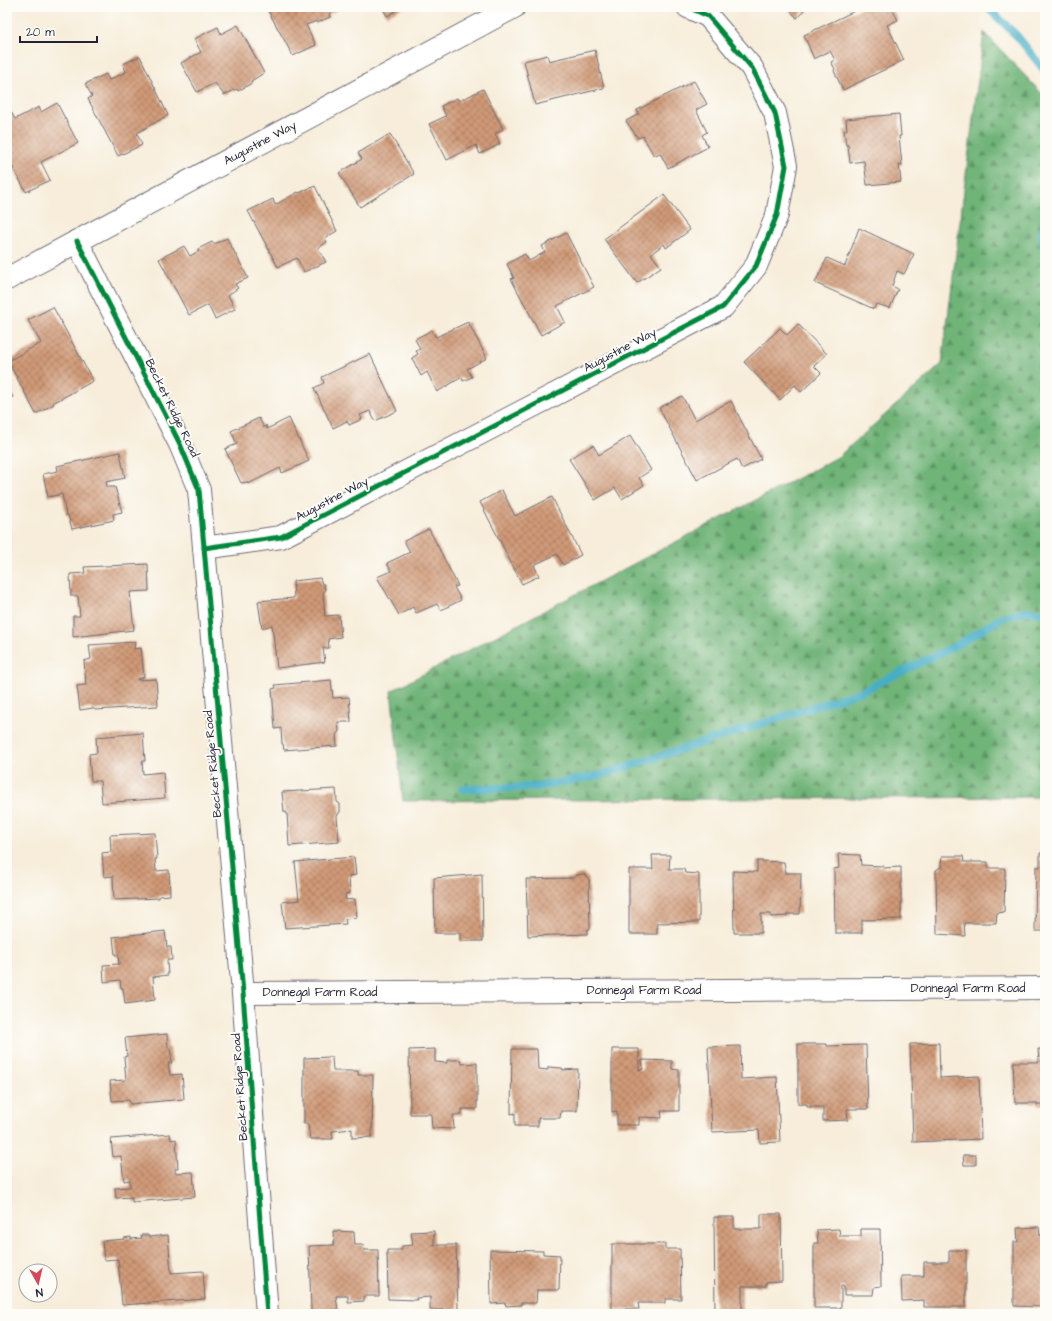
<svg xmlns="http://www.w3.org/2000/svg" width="1052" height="1321" viewBox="0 0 1052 1321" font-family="'Architects Daughter',sans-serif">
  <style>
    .forest { fill: url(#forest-firs); stroke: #486b5a }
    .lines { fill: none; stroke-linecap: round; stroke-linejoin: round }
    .stream { stroke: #46aec5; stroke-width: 8 }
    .building { fill: url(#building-cross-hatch) }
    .street-casing { stroke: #6d6973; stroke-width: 24 }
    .street { stroke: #fff; stroke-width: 22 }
    .cycleway-casing { stroke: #fdfcf7; stroke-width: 8 }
    .cycleway { stroke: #00873e; stroke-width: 5 }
    .labels { text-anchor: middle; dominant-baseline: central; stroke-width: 4; stroke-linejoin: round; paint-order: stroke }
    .street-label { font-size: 12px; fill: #22223b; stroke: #fdfcf7 }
  </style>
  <defs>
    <pattern id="forest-firs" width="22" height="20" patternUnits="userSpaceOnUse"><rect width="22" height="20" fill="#6fb478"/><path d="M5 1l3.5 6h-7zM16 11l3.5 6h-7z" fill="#5b9264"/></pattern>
    <pattern id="building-cross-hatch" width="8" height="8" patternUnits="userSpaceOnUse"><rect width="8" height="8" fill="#d09a77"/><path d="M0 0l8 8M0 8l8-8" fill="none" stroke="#a87d63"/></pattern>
  </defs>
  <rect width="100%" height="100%" fill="#fdfcf7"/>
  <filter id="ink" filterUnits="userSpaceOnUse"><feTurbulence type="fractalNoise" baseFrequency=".025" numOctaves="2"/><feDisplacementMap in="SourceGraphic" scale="8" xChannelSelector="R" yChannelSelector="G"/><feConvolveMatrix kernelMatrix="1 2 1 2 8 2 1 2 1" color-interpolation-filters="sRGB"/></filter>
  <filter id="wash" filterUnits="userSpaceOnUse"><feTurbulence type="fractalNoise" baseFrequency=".012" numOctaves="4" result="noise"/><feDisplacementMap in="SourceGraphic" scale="16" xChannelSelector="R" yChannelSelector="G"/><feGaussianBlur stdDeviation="0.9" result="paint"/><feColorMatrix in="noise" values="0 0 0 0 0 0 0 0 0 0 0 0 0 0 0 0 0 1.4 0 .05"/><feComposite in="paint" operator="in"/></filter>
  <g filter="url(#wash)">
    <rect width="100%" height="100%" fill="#f7edda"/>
    <!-- forest -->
    <polygon class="forest" points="984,32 1045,97 1045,797 403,801 391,691 838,457 942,364"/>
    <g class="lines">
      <!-- stream -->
      <g class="stream">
        <polyline points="987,7 1017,36 1045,71"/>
        <polyline points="1045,224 1042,234 1045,250"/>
        <polyline points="463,789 536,787 598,776 860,692 959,644 1003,617 1027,611 1045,614"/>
      </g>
    </g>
    <g id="blocks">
      <!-- building -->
      <g class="building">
        <polygon points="266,7 340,7 341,8 329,14 330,17 317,23 317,21 306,25 316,45 293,56"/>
        <polygon points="382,7 403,7 387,16"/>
        <polygon points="787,7 807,7 797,18"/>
        <polygon points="863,7 891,7 898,20 887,25 904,60 843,90 834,71 835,69 831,62 835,60 830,51 814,59 804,35"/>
        <polygon points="238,25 264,73 251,81 252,83 238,91 237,89 224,95 215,83 197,92 181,63 201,52 194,39 218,27 221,34"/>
        <polygon points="595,50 604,88 535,105 524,61 547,55 549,61"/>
        <polygon points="140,56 168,115 137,133 142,145 118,156 88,99 92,96 85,84 106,74 109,80 126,72 123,64"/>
        <polygon points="694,81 707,104 696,110 707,132 702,135 708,147 668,168 660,153 654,156 643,136 638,138 626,121 639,114 637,110"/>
        <polygon points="483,89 503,129 495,134 500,144 480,154 476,145 447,160 429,124 446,116 441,106 457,98 459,101"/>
        <polygon points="57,103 78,143 41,162 50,180 26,192 7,156 7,114 11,112 15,119 39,107 41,112"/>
        <polygon points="899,114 901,136 899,136 902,165 899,165 901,182 867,185 864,161 850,163 848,145 846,145 844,130 847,130 846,119"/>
        <polygon points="390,134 414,174 360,207 339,173 362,159 358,153"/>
        <polygon points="315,186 337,231 325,238 327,242 318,248 326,262 304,272 297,258 278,267 248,211 273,199 275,205 298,192 299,193"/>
        <polygon points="664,195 690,230 666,248 664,244 651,254 661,267 637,283 604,239"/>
        <polygon points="859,228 914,254 904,274 897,271 892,286 898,289 890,308 876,304 874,309 815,283 827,258 845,266"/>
        <polygon points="566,233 594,287 557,306 565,322 541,335 511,279 514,278 507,264 525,254 529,261 545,252 542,246"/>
        <polygon points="227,238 248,278 235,284 238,288 228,295 235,309 215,319 208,305 189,315 159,259 184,246 190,256 199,251 198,249 212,242 214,244"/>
        <polygon points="53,307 93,381 53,403 54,404 36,414 8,361 41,343 28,320"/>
        <polygon points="468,322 487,358 467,369 472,377 463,381 462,377 437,392 427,372 421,376 412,358 418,354 416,351 420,349 415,339 432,330 436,337"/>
        <polygon points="798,324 827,354 814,366 821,373 801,392 795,385 780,400 744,362 780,328 787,335"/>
        <polygon points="370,354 397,411 375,421 370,411 360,415 362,419 349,425 347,421 333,428 314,388 324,383 322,377"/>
        <polygon points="7,386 13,397 7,400"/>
        <polygon points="682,396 695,420 731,401 761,459 742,469 737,459 697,480 659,408"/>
        <polygon points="259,418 264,428 266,425 267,429 289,418 309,461 282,473 280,468 248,484 247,482 241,483 225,449 237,444 231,431"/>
        <polygon points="630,436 651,470 639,478 644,485 622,499 615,488 595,500 569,459 593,445 599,455"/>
        <polygon points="120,452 125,478 106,482 107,487 115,487 122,512 113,514 114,520 72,529 68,515 66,515 62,494 48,497 43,474 58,471 57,466"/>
        <polygon points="502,490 515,516 552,497 581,555 563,565 557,554 534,565 539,576 522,584 480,502"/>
        <polygon points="429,529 458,586 454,587 461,600 441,610 437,604 416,613 413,607 399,615 377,577 391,571 387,563 410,552 404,541"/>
        <polygon points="148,564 149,591 130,592 134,630 73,637 73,616 80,616 78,596 71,596 70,574 85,573 84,567"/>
        <polygon points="320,578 322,584 324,584 325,590 323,594 325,616 339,615 341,637 328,639 329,648 323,648 325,662 277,668 272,625 262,628 258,601 294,598 293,581"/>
        <polygon points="135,642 134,649 141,648 144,677 137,679 137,680 156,679 158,706 95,710 93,708 80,710 77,686 86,685 84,661 91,659 89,645"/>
        <polygon points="331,680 333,698 349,697 351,722 338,722 339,731 336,735 337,746 284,750 283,744 282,744 281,728 275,729 272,689 276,688 275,685"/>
        <polygon points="143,733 145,761 142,761 143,774 163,772 165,798 102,803 100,781 91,781 89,754 97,753 96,737"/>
        <polygon points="336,789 337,802 340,804 340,812 337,816 339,842 289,846 287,813 284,812 282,792"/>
        <polygon points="155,833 157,859 155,859 156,871 169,870 170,895 159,896 159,898 114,900 113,876 104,877 102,853 111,852 110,835"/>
        <polygon points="1040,853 1045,853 1045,931 1035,931 1036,867 1040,867"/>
        <polygon points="838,854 860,855 861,865 883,866 883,868 901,867 901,919 862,920 862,933 835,933 834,869 839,868"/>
        <polygon points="652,855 670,855 669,869 684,869 685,873 699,874 699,922 657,923 657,934 629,934 629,869 653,869"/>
        <polygon points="942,856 963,856 964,862 988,862 988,868 1004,868 1005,870 1004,912 997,913 996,923 964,923 965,936 937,934 936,870 941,867"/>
        <polygon points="354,857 356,875 349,876 350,893 345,894 346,900 355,899 357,918 345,919 346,924 285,928 282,902 299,900 295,862"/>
        <polygon points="757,861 784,862 786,873 801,873 800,914 787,914 787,916 771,917 771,914 761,914 761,933 734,933 733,871 757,872"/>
        <polygon points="482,874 483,941 460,941 460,933 435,933 434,878"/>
        <polygon points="584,874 589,879 590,929 588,929 587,934 528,936 526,879 573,878 576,875"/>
        <polygon points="165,931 167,947 171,947 172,960 167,960 168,975 153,977 155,1000 125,1004 123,988 121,988 120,980 104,982 103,965 119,964 118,955 115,955 113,937"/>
        <polygon points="167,1034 168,1048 170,1048 172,1063 168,1063 170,1075 182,1074 184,1099 130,1104 129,1100 112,1101 110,1081 126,1080 124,1057 127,1056 125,1038"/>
        <polygon points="939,1043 940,1078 979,1076 981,1139 913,1142 910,1044"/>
        <polygon points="798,1044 827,1044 827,1046 866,1045 868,1109 847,1109 848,1120 823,1121 823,1107 807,1107 807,1104 798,1104"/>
        <polygon points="740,1046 741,1079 777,1077 780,1142 760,1143 759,1130 712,1132 708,1047"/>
        <polygon points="435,1049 435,1062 447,1063 447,1060 461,1060 462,1064 477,1063 477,1109 462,1109 462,1115 453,1115 454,1129 432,1128 431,1114 410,1114 409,1050"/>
        <polygon points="512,1049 537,1049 538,1069 548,1070 548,1067 562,1068 563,1070 578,1069 577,1111 561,1111 560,1118 538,1118 538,1126 515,1126 515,1113 511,1114"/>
        <polygon points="612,1049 639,1049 639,1070 643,1069 642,1060 672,1061 672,1069 679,1070 679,1111 661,1111 662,1118 639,1117 639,1125 617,1125 617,1111 612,1112"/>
        <polygon points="1038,1049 1045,1050 1045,1105 1037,1105 1037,1103 1015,1103 1013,1062 1039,1062"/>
        <polygon points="332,1057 333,1071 358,1071 358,1075 373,1075 372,1137 352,1138 352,1129 332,1131 333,1139 310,1139 308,1124 304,1124 304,1058"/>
        <polygon points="170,1134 171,1140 176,1139 178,1169 175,1169 175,1173 193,1172 195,1197 132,1202 132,1197 116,1198 115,1188 130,1187 130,1180 124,1181 121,1156 113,1157 111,1139"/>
        <polygon points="963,1155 976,1155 976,1165 964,1165"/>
        <polygon points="761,1214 781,1214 782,1281 766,1282 766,1286 742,1286 742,1312 715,1312 714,1217 734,1217 734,1229 761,1229"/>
        <polygon points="1039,1227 1040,1235 1045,1235 1045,1286 1041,1286 1041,1307 1014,1306 1014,1242 1018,1242 1017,1228"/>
        <polygon points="839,1229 840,1236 861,1236 861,1229 880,1229 881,1286 874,1287 873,1295 844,1295 844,1286 841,1286 841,1308 814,1308 814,1243 818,1243 817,1230"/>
        <polygon points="333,1231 354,1232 355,1245 363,1245 364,1250 378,1250 379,1296 364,1296 364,1301 348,1302 348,1296 336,1296 338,1310 311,1311 309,1246 334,1245"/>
        <polygon points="434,1231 434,1245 456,1245 458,1310 430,1310 430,1297 416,1298 417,1300 388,1299 387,1250 402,1250 402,1246 413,1245 411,1232"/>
        <polygon points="141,1235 148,1235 149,1237 168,1235 171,1273 203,1271 205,1299 122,1305 118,1259 104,1260 102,1241 125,1239 124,1238 131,1237 131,1239 142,1238"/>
        <polygon points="612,1244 665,1244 665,1249 680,1249 681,1299 665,1299 665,1303 638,1303 639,1309 612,1309"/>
        <polygon points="490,1250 543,1251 543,1254 560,1255 559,1290 537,1290 536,1303 521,1303 521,1305 506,1306 505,1303 491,1304"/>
        <polygon points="949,1250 966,1250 966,1307 924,1307 924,1300 902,1301 901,1276 924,1276 924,1262 949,1262"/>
      </g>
    </g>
  </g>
  <g filter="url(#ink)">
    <use href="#blocks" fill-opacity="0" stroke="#6d6973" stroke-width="1"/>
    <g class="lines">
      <!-- street casing -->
      <g class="street-casing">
        <g id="street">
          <polyline points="77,241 180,444 199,490 243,993 267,1314"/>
          <polyline points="7,279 514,7"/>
          <polyline points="204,548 281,537 723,307 756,266 777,215 786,166 775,113 752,68 708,16 688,7"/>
          <polyline points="243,993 1045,988"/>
        </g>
      </g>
      <!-- street -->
      <use href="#street" class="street"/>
      <!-- cycleway casing -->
      <g class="cycleway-casing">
        <g id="cycleway">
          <polyline points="77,241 180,444 199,490 243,993 267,1314"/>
          <polyline points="204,548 281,537 723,307 756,266 777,215 786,166 775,113 752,68 708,16 688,7"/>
        </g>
      </g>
      <!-- cycleway -->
      <use href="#cycleway" class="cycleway"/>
    </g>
  </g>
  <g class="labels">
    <!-- street labels -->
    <g class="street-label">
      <text transform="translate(260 143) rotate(-28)">Augustine Way</text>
      <text transform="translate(620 350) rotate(-28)">Augustine Way</text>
      <text transform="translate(172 408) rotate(64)">Becket Ridge Road</text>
      <text transform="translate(332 499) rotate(-28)">Augustine Way</text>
      <text transform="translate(213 764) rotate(-95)">Becket Ridge Road</text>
      <text x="968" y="988">Donnegal Farm Road</text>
      <text x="644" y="990">Donnegal Farm Road</text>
      <text x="320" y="992">Donnegal Farm Road</text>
      <text transform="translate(240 1087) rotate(-94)">Becket Ridge Road</text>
    </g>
  </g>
  <!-- margin -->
  <rect width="1052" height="1321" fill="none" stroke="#fdfcf7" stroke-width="24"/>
  <!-- north arrow -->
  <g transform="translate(38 1283) rotate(172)"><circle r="19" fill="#fdfcf7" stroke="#a5a5ac"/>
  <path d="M0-3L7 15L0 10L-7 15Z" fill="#d1495b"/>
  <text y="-6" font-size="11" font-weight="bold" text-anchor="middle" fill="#22223b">N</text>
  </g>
  <!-- scale -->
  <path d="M20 36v6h77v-6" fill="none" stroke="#22223b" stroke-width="2"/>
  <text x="26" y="36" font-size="12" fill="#22223b" stroke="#fdfcf7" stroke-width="3" paint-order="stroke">20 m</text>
</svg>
